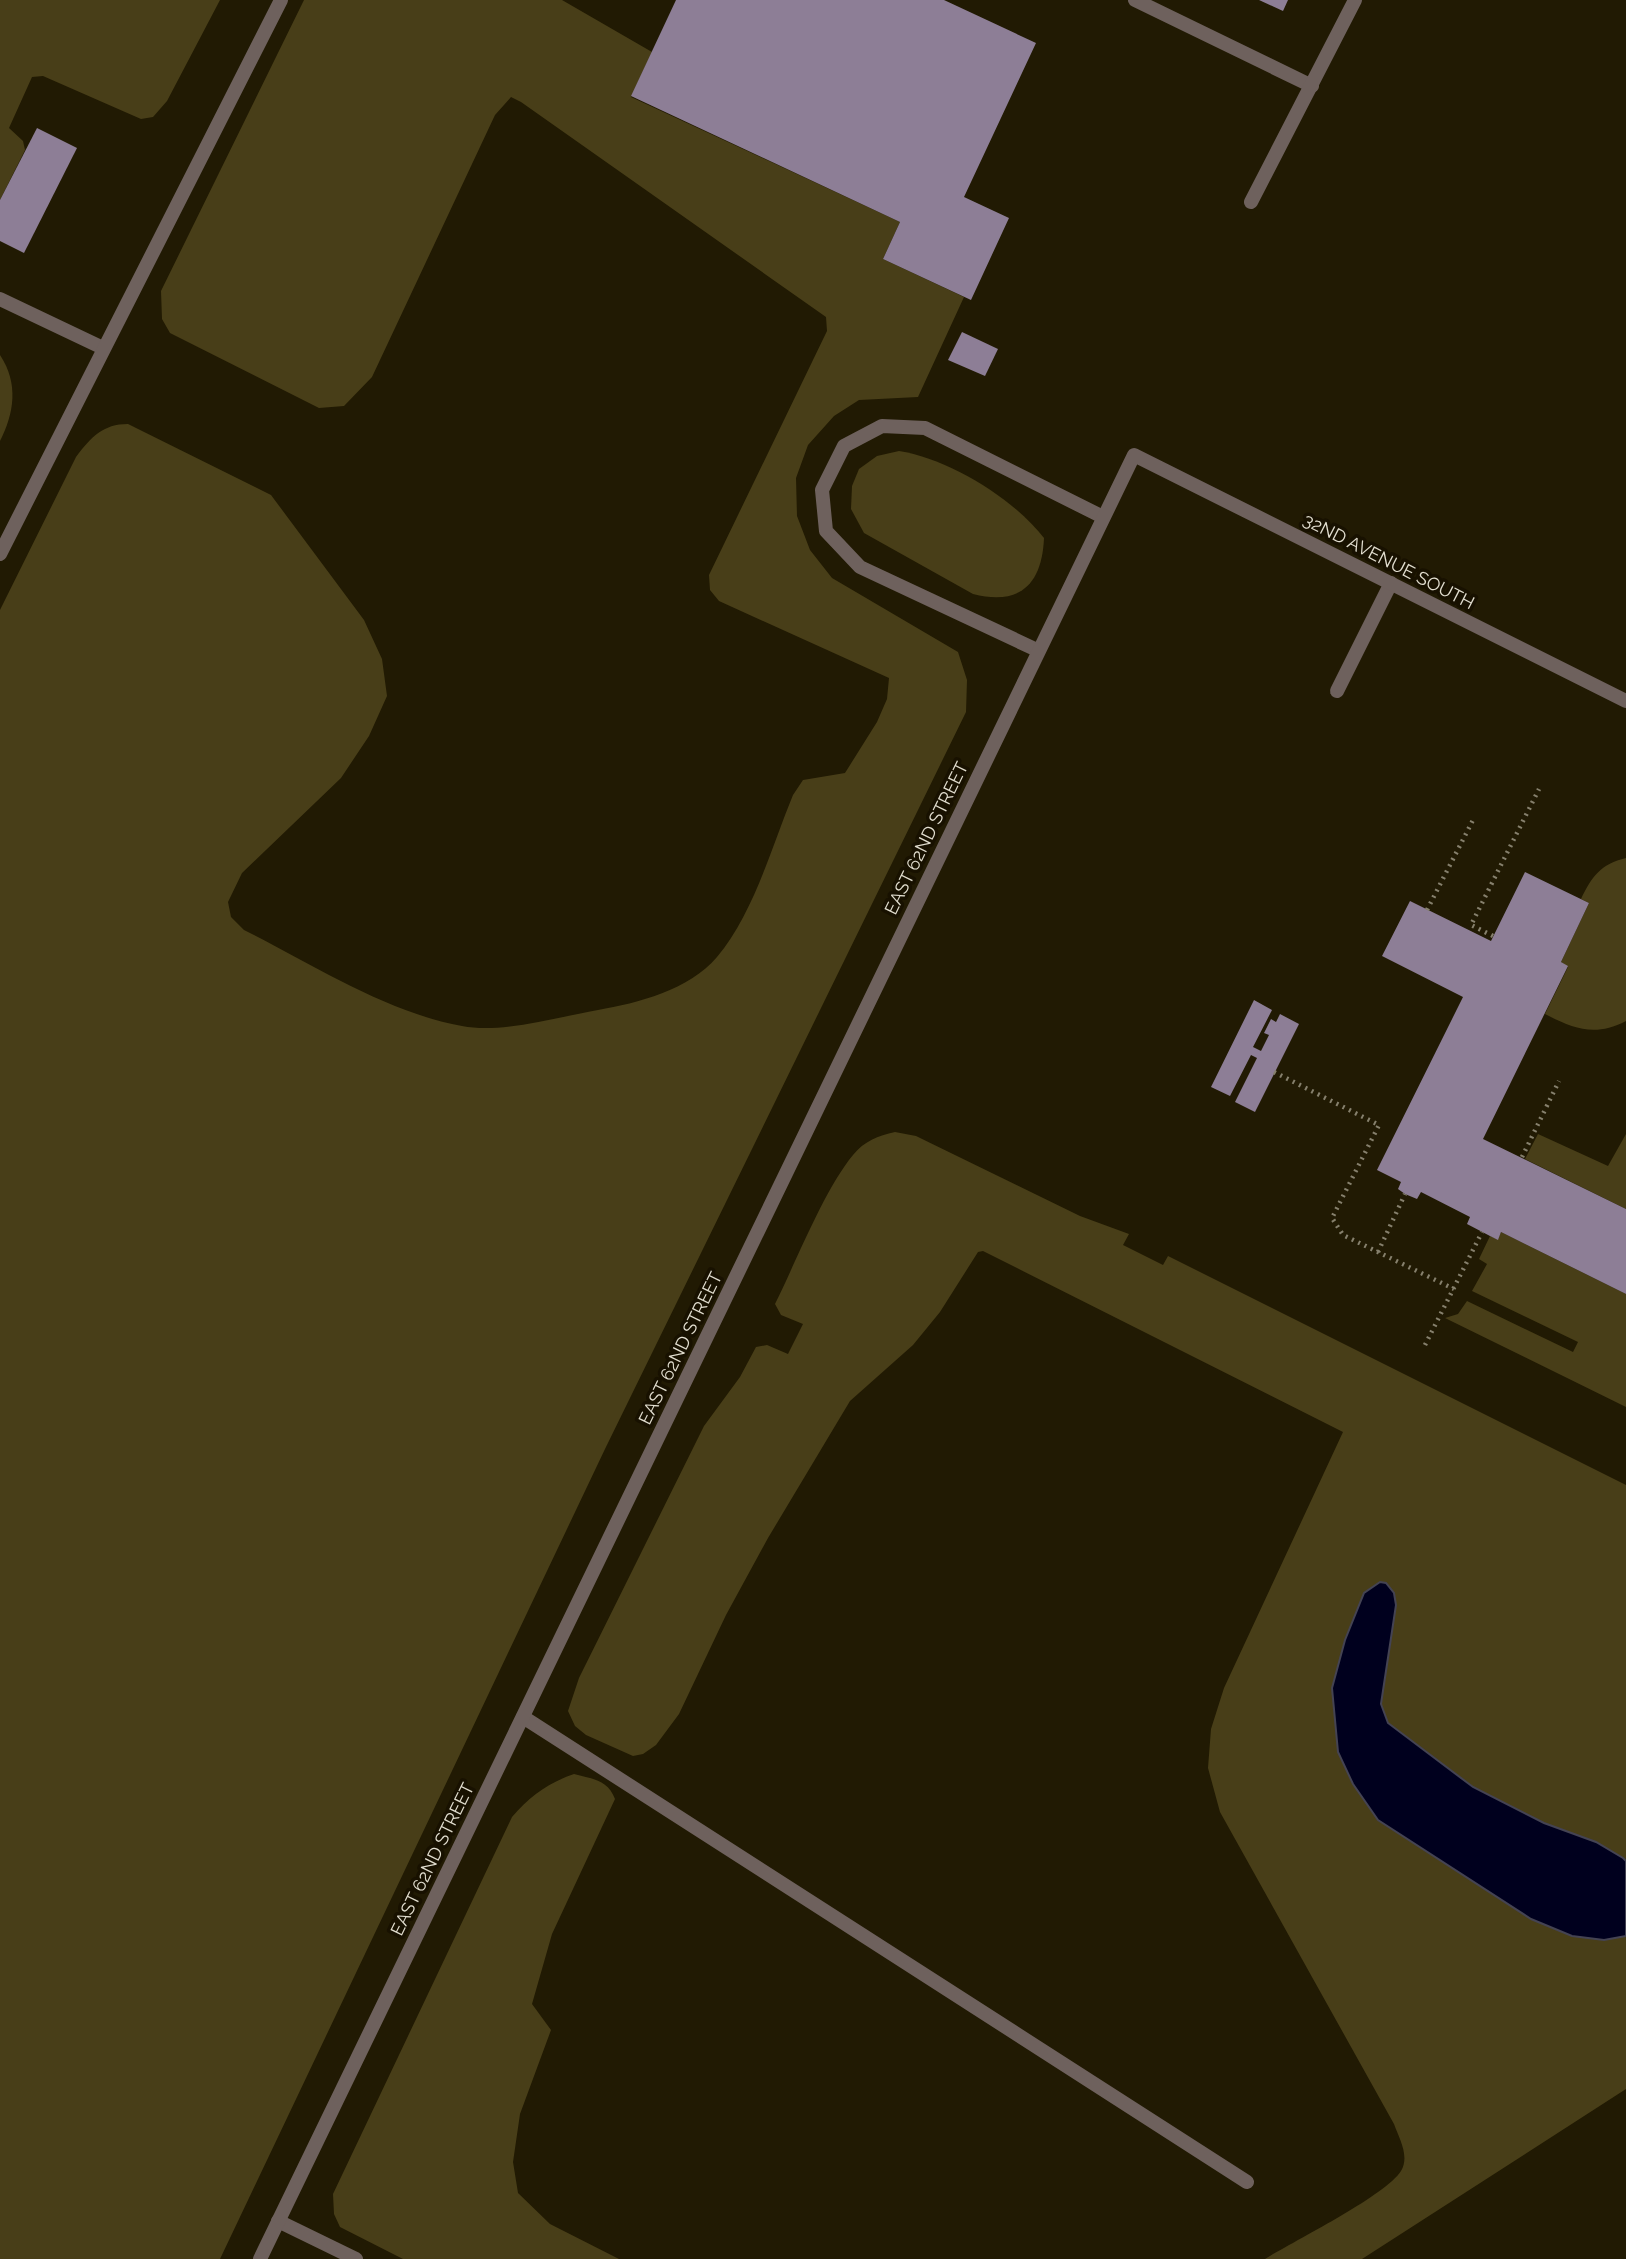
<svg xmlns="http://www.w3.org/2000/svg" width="1626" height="2259" viewBox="0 0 1626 2259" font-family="Raleway,sans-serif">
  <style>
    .green { fill: #483e18 }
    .water { fill: #00001e; stroke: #444353; stroke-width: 2 }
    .building { fill: #8d7e96 }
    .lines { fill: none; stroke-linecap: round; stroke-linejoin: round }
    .path { stroke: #86806d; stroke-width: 4.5; stroke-dasharray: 2 5; stroke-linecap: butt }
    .lane { stroke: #6e615d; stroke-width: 14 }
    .street { stroke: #6e615d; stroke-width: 14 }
    .labels { text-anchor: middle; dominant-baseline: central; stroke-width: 7; stroke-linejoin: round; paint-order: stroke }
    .street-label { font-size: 18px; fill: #e3dfd0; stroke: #181100 }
  </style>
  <rect width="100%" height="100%" fill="#211a03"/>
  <!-- green -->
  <g class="green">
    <polygon points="0,0 220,0 167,101 153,117 141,119 43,76 32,77 9,128 23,141 25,150 0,200"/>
    <path d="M304,0H562L652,52L631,97L900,222L883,259L964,297L918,397L859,400L834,416L808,445L796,478L797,516L810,550L832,578L958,652L967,680L966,712L605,1449L220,2259H0V610L76,457C91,437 103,424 128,424L271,495L364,620L382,659L387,696L369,736L341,778L242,873L228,902L231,917L244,930C314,965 385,1012 462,1026C502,1034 558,1017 598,1010C638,1003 689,990 717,957C753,915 772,846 793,795L803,780L845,773L877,722L887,699L889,678L719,601L710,590L709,575L827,331L826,317L521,102L511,97L495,115L372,377L344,406L319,408L170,333L162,319L161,291Z"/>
    <path d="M0,355C19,384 14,413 0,441Z"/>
    <path d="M899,451C949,459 1013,498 1044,538C1042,585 1019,606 973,594L864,533L851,509L852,486L859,469L877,456Z"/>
    <path d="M1626,858V1021C1595,1037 1574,1029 1545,1014L1568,967L1561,962L1589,903L1581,899C1592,876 1601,864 1626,858Z"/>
    <path d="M895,1132L916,1136L1080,1216L1129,1234L1123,1245L1163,1265L1168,1256L1626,1485V2089L1362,2259H1265C1294,2241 1385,2196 1401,2171C1410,2156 1399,2138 1394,2124L1220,1812L1208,1768L1211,1729L1224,1688L1343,1432L983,1251L978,1252L940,1312L913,1345L850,1401L768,1538L726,1615L679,1714L656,1745L643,1754L633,1756L586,1735L575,1726L568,1711L579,1678L704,1426L740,1377L756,1347L767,1345L788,1354L803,1324L781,1315L775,1304C796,1262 824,1190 853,1155C864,1141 878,1136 895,1132Z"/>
    <polygon points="1538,1134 1608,1166 1626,1134 1626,1209 1525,1159"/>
    <polygon points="1501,1232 1626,1294 1626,1407 1445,1318 1458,1314 1467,1301 1573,1352 1578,1342 1472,1291 1487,1264 1479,1259 1490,1236 1498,1239"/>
    <path d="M574,1774C593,1779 608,1780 615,1799L552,1934L532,2004L551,2030L520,2114L513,2162L518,2193L550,2224L619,2259H403L340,2227L334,2214L333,2194L512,1817C530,1796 548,1783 574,1774Z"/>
  </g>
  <!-- water -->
  <polygon class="water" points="1380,1582 1386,1583 1394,1593 1396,1605 1381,1704 1388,1723 1473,1787 1544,1823 1596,1842 1623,1858 1626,1861 1626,1936 1604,1940 1572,1936 1531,1919 1378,1820 1353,1784 1338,1752 1332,1688 1345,1640 1364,1593"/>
  <!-- building -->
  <g class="building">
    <polygon points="676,0 944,0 1036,43 964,197 1009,218 971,300 883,259 900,222 631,96"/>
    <polygon points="1259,0 1288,0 1283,11"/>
    <polygon points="37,128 77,148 24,253 0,241 0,200"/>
    <polygon points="962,332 998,349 985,376 948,360"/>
    <polygon points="1525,872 1589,903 1561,962 1568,966 1483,1139 1626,1209 1626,1294 1501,1232 1498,1240 1490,1236 1467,1224 1470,1217 1421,1192 1417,1199 1405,1194 1398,1189 1401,1182 1377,1170 1463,997 1382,956 1410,901 1491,941"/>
    <polygon points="1254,1000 1272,1010 1253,1047 1261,1051 1269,1035 1264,1033 1271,1019 1276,1022 1280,1014 1299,1024 1255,1112 1235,1102 1257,1058 1251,1055 1230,1096 1211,1087"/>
  </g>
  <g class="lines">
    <!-- path -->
    <g class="path">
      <polyline points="1427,910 1474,818"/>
      <polyline points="1493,936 1471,925 1539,789"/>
      <polyline points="1274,1072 1379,1125 1332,1218 1343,1235 1454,1289"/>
      <polyline points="1522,1157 1559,1081"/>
      <polyline points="1378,1252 1405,1194"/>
      <polyline points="1425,1345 1482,1232"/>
    </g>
    <!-- lane -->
    <g class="lane">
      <polyline points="1135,0 1312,86"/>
      <polyline points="1251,202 1355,0"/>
      <polyline points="0,299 103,348"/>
      <polyline points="0,554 281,0"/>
      <polyline points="1037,650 860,567 826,531 822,490 844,446 882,426 925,428 1103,517"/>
      <polyline points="1337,691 1391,583"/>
      <polyline points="523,1717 1247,2182"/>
      <polyline points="278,2221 356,2259"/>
    </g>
    <!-- street -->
    <polyline class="street" points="260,2259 1134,455 1626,701"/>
  </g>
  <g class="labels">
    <!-- street labels -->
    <g class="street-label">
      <text transform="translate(1389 561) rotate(27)">32ND AVENUE SOUTH</text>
      <text transform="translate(926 838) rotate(-64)">EAST 62ND STREET</text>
      <text transform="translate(680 1348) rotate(-64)">EAST 62ND STREET</text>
      <text transform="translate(432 1859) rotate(-64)">EAST 62ND STREET</text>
    </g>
  </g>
</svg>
